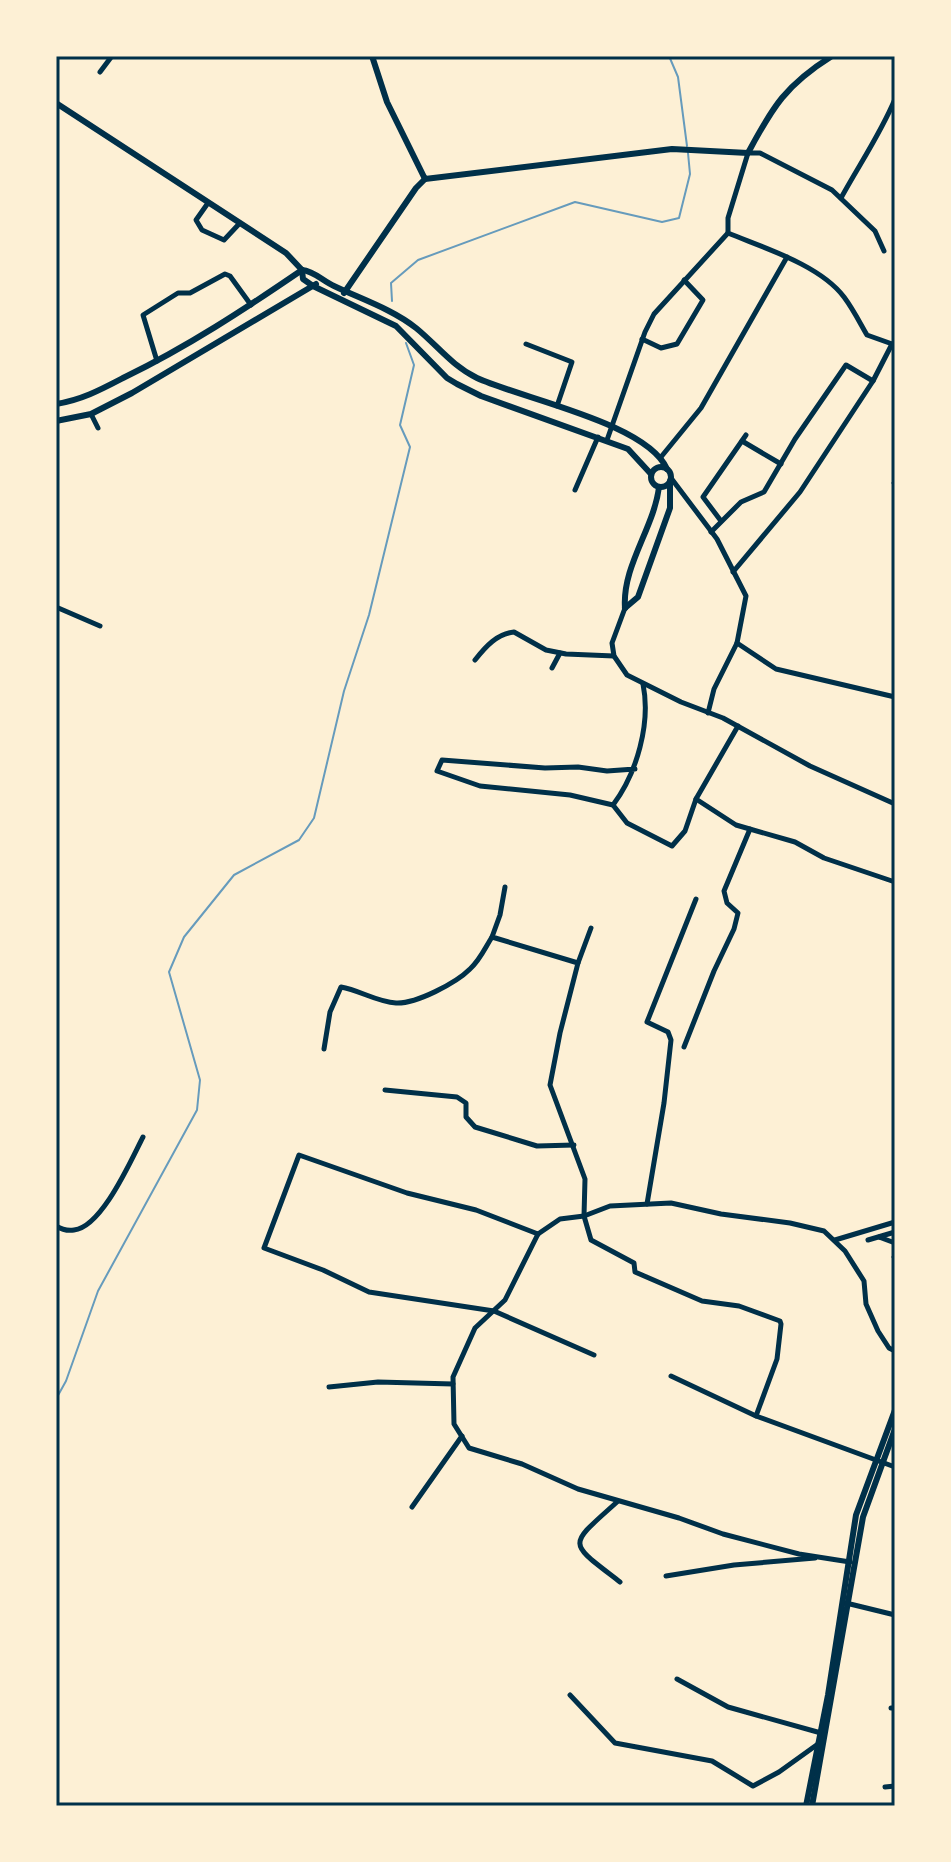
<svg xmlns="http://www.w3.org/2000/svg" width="951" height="1862" viewBox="0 0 951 1862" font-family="Jost,sans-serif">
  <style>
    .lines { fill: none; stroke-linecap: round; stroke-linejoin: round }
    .stream { stroke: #669bbc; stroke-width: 2 }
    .minor { stroke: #003049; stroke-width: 5 }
    .tertiary { stroke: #003049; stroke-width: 6 }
    .neatline { fill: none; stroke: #003049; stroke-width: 3 }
  </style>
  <rect width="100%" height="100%" fill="#fdf0d5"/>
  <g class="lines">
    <!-- stream -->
    <g class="stream">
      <polyline points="669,56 678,77 687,146"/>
      <polyline points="392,301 391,283 418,260 575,202 662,222 679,218 690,174 688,153"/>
      <polyline points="56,1399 66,1381 98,1291 197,1110 200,1080 169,972 184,937 234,875 299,840 314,818 344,691 369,615 410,447 400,425 414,365 406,343"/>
    </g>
    <!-- minor -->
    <g class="minor">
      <polyline points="100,72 112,56"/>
      <path d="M841,198C859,165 881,133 895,99"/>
      <polyline points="208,203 196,220 202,230 224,240 239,224"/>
      <path d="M884,251L875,231L832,190L760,153H748L728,218V233C764,248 820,265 844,297C853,309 860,323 867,335L895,345"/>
      <polyline points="642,339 661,348 677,344 703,300 684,280"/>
      <polyline points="526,344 572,362 557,406"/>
      <polyline points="157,361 143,315 178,293 190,293 225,274 230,276 251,305"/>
      <polyline points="91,414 98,428"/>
      <polyline points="607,440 645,332 654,314 728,233"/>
      <polyline points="742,441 781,464"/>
      <polyline points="661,457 701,408 787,257"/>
      <polyline points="671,478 717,539 746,596 737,643 714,689 708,713"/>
      <polyline points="894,483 895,482"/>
      <polyline points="575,490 598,437"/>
      <polyline points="721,521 703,497 746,435"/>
      <polyline points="711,532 741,502 764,492 795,439 846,365 873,381"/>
      <polyline points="733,572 800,492 873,381 892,344"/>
      <polyline points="56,607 100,626"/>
      <polyline points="625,608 612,643 614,656 627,675 681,702 723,718 810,766 895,804"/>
      <polyline points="737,643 776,669 895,697"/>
      <path d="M475,660C486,646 497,634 514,632L546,650L566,654L614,656"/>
      <polyline points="552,668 560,653"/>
      <path d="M635,769L607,771L578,767L545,768L442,760L437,771L480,786L570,795L613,805C637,773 651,723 643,684"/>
      <polyline points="696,799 736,825 795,842 824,858 895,882"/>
      <polyline points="613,805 627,823 672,846 685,831 696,799 738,726"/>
      <polyline points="505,887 500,915 492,937 578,963 560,1033 550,1085 585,1179 584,1216 591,1240 634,1263 635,1272 702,1301 739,1306 780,1321 781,1324 777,1359 756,1416"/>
      <polyline points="578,963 591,928"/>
      <polyline points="684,1047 714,971 734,929 738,913 727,903 724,891 750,829"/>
      <path d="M324,1049L330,1012L341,987C359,990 377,1002 396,1003C416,1004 456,983 470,969C480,960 485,948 492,937"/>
      <polyline points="385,1090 457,1097 466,1103 466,1117 475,1127 537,1146 574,1145"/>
      <polyline points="647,1204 664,1103 671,1040 668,1032 647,1022 696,899"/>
      <path d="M56,1226C61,1229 68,1231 74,1230C102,1227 131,1160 143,1137"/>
      <polyline points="538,1234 476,1210 407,1193 299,1155 264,1248 323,1270 369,1292 494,1311 594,1355"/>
      <polyline points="538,1234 505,1300 475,1328 453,1377 454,1424 469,1448 522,1464 578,1489 679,1518 723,1534 799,1554 850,1562"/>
      <polyline points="538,1234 560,1219 584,1216 610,1206 671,1203 721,1214 790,1223 824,1231 845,1251 864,1281 866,1304 878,1331 889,1348 895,1351"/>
      <polyline points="879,1237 895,1243"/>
      <polyline points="835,1240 895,1222"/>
      <polyline points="868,1240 895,1232"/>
      <polyline points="894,1257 895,1258"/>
      <polyline points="671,1376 756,1416 895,1467"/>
      <polyline points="329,1387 378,1382 453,1384"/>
      <path d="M617,1502C567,1547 567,1541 620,1582"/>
      <polyline points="412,1507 462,1436"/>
      <polyline points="666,1576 734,1565 815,1558"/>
      <polyline points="846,1603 895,1615"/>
      <polyline points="677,1679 728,1707 821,1733"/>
      <polyline points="570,1695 615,1743 712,1761 753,1786 779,1772 818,1744"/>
      <polyline points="891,1708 895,1708"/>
      <polyline points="885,1787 895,1786"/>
    </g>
    <!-- tertiary -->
    <g class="tertiary">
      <path d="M372,56L387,102L425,179L672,149L748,153C773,106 786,85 832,56"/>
      <polyline points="56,103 286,253 302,270 303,279 313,286 396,326 447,378 457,384 481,396 628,449 651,474"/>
      <path d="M302,270C314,271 323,281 334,286C361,299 392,309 416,328C437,345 452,366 477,378C523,399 647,423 667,469"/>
      <polyline points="344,293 416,188 425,179"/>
      <path d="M56,404C82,400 102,389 125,377C187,347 245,309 302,270"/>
      <polyline points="56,421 91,414 132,393 316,284"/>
      <circle cx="661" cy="477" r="10"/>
      <polyline points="625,608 638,597 670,508 670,481"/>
      <path d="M625,608C622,566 654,528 659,487"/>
      <polyline points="806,1806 828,1695 856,1515 895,1410"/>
      <polyline points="812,1806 863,1517 895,1429"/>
    </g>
  </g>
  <!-- border -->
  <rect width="951" height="1862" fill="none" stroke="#fdf0d5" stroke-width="116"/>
  <rect x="58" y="58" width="835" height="1746" class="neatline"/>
</svg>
